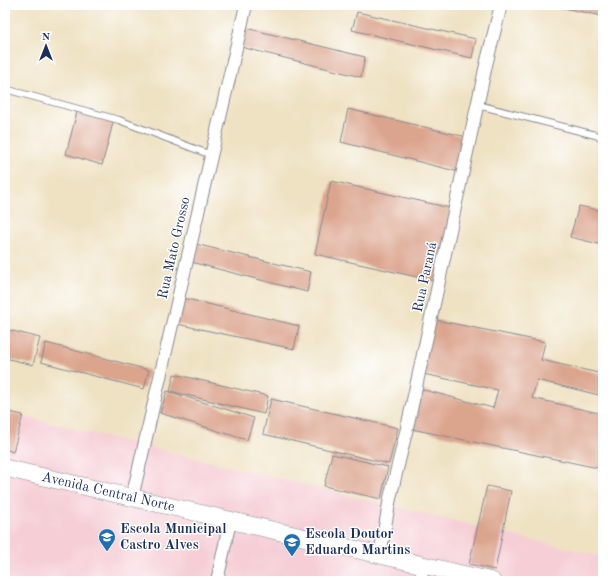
<svg xmlns="http://www.w3.org/2000/svg" width="608" height="586" viewBox="0 0 608 586" font-family="'Old Standard TT',serif">
  <style>
    .built { fill: #f6cfd6 }
    .building { fill: #dba48d }
    .lines { fill: none; stroke-linecap: round; stroke-linejoin: round }
    .lane-casing { stroke: #858890; stroke-width: 8 }
    .street-casing { stroke: #858890; stroke-width: 14 }
    .secondary-casing { stroke: #858890; stroke-width: 18 }
    .lane { stroke: #fff; stroke-width: 6 }
    .street { stroke: #fff; stroke-width: 12 }
    .secondary { stroke: #fff; stroke-width: 17 }
    .labels { text-anchor: middle; dominant-baseline: central; stroke-width: 3; stroke-linejoin: round; paint-order: stroke }
    .street-label { font-size: 14px; fill: #1b2f5e; stroke: #fff }
    .poi-label { font-size: 14px; font-weight: bold; fill: #1b2f5e; stroke: #fff; text-anchor: start }
  </style>
  <rect width="100%" height="100%" fill="#fff"/>
  <filter id="ink" filterUnits="userSpaceOnUse"><feTurbulence type="fractalNoise" baseFrequency=".025" numOctaves="2"/><feDisplacementMap in="SourceGraphic" scale="8" xChannelSelector="R" yChannelSelector="G"/><feConvolveMatrix kernelMatrix="1 2 1 2 8 2 1 2 1" color-interpolation-filters="sRGB"/></filter>
  <filter id="wash" filterUnits="userSpaceOnUse"><feTurbulence type="fractalNoise" baseFrequency=".012" numOctaves="4" result="noise"/><feDisplacementMap in="SourceGraphic" scale="16" xChannelSelector="R" yChannelSelector="G"/><feGaussianBlur stdDeviation="0.9" result="paint"/><feColorMatrix in="noise" values="0 0 0 0 0 0 0 0 0 0 0 0 0 0 0 0 0 1.4 0 .05"/><feComposite in="paint" operator="in"/></filter>
  <g filter="url(#wash)">
    <rect width="100%" height="100%" fill="#efe2c3"/>
    <!-- built -->
    <polygon class="built" points="5,412 603,557 603,581 5,581"/>
    <g id="blocks">
      <!-- building -->
      <g class="building">
        <polygon points="554,5 603,5 603,16 554,6"/>
        <polygon points="357,12 476,39 472,58 352,30"/>
        <polygon points="246,28 365,57 361,77 241,47"/>
        <polygon points="78,108 114,119 102,165 66,154"/>
        <polygon points="348,109 471,138 463,173 341,142"/>
        <polygon points="331,181 455,209 439,282 315,254"/>
        <polygon points="579,206 603,211 603,245 570,237"/>
        <polygon points="191,243 311,272 307,292 187,261"/>
        <polygon points="179,297 299,326 294,349 172,323"/>
        <polygon points="431,319 545,342 541,360 603,374 603,396 537,380 532,398 603,414 603,469 407,428 416,388 493,408 498,390 419,373"/>
        <polygon points="5,329 40,338 33,365 5,358"/>
        <polygon points="46,343 149,370 144,389 41,362"/>
        <polygon points="174,374 268,396 264,414 170,391"/>
        <polygon points="167,391 254,418 247,440 160,413"/>
        <polygon points="271,399 398,428 389,464 263,434"/>
        <polygon points="5,411 23,415 13,452 5,449"/>
        <polygon points="332,454 388,467 381,499 324,486"/>
        <polygon points="487,486 511,491 495,570 469,564"/>
      </g>
    </g>
  </g>
  <g filter="url(#ink)">
    <use href="#blocks" fill-opacity="0" stroke="#858890" stroke-width="1"/>
    <g class="lines">
      <!-- lane casing -->
      <g class="lane-casing">
        <g id="lane">
          <polyline points="5,89 119,120 211,155"/>
          <polyline points="478,105 603,137"/>
        </g>
      </g>
      <!-- street casing -->
      <g class="street-casing">
        <g id="street">
          <polyline points="132,498 246,5"/>
          <polyline points="380,555 390,498 407,428 486,65 501,5"/>
          <polyline points="217,581 230,521"/>
          <polyline points="420,581 424,565"/>
        </g>
      </g>
      <!-- secondary casing -->
      <g class="secondary-casing">
        <g id="secondary">
          <path id="s1" d="M5,468L492,581"/>
        </g>
      </g>
      <!-- lane -->
      <use href="#lane" class="lane"/>
      <!-- street -->
      <use href="#street" class="street"/>
      <!-- secondary -->
      <use href="#secondary" class="secondary"/>
    </g>
  </g>
  <!-- icons -->
  <defs>
    <g id="school-pin" transform="scale(0.9)"><path d="M0 17L-7.5 6A9.5 9.5 0 1 1 7.5 6Z" fill="#1f6fb2" stroke="#fff"/><path d="M0-5L7-2L0 1L-7-2ZM-4 1L0 2.5L4 1V4Q0 6-4 4Z" fill="#fff"/></g>
  </defs>
  <g fill-rule="evenodd">
    <use href="#school-pin" x="107" y="537"/>
    <use href="#school-pin" x="292" y="542"/>
  </g>
  <g class="labels">
    <!-- street labels -->
    <g class="street-label">
      <text transform="translate(174 248) rotate(-77)">Rua Mato Grosso</text>
      <text transform="translate(425 277) rotate(-78)">Rua Paraná</text>
      <text stroke="none"><textPath href="#s1" startOffset="106">Avenida Central Norte</textPath></text>
    </g>
    <!-- poi labels -->
    <g class="poi-label">
      <text x="120" y="529">Escola Municipal<tspan x="120" dy="16">Castro Alves</tspan></text>
      <text x="305" y="534">Escola Doutor<tspan x="305" dy="16">Eduardo Martins</tspan></text>
    </g>
  </g>
  <!-- margin -->
  <rect width="608" height="586" fill="none" stroke="#fff" stroke-width="20"/>
  <!-- north arrow -->
  <g transform="translate(46 46)" stroke="#ffffff" stroke-width="3" paint-order="stroke">
  <path d="M0-3L7 15L0 10L-7 15Z" fill="#1b2f5e"/>
  <text y="-6" font-size="11" font-weight="bold" text-anchor="middle" fill="#1b2f5e">N</text>
  </g>
</svg>
